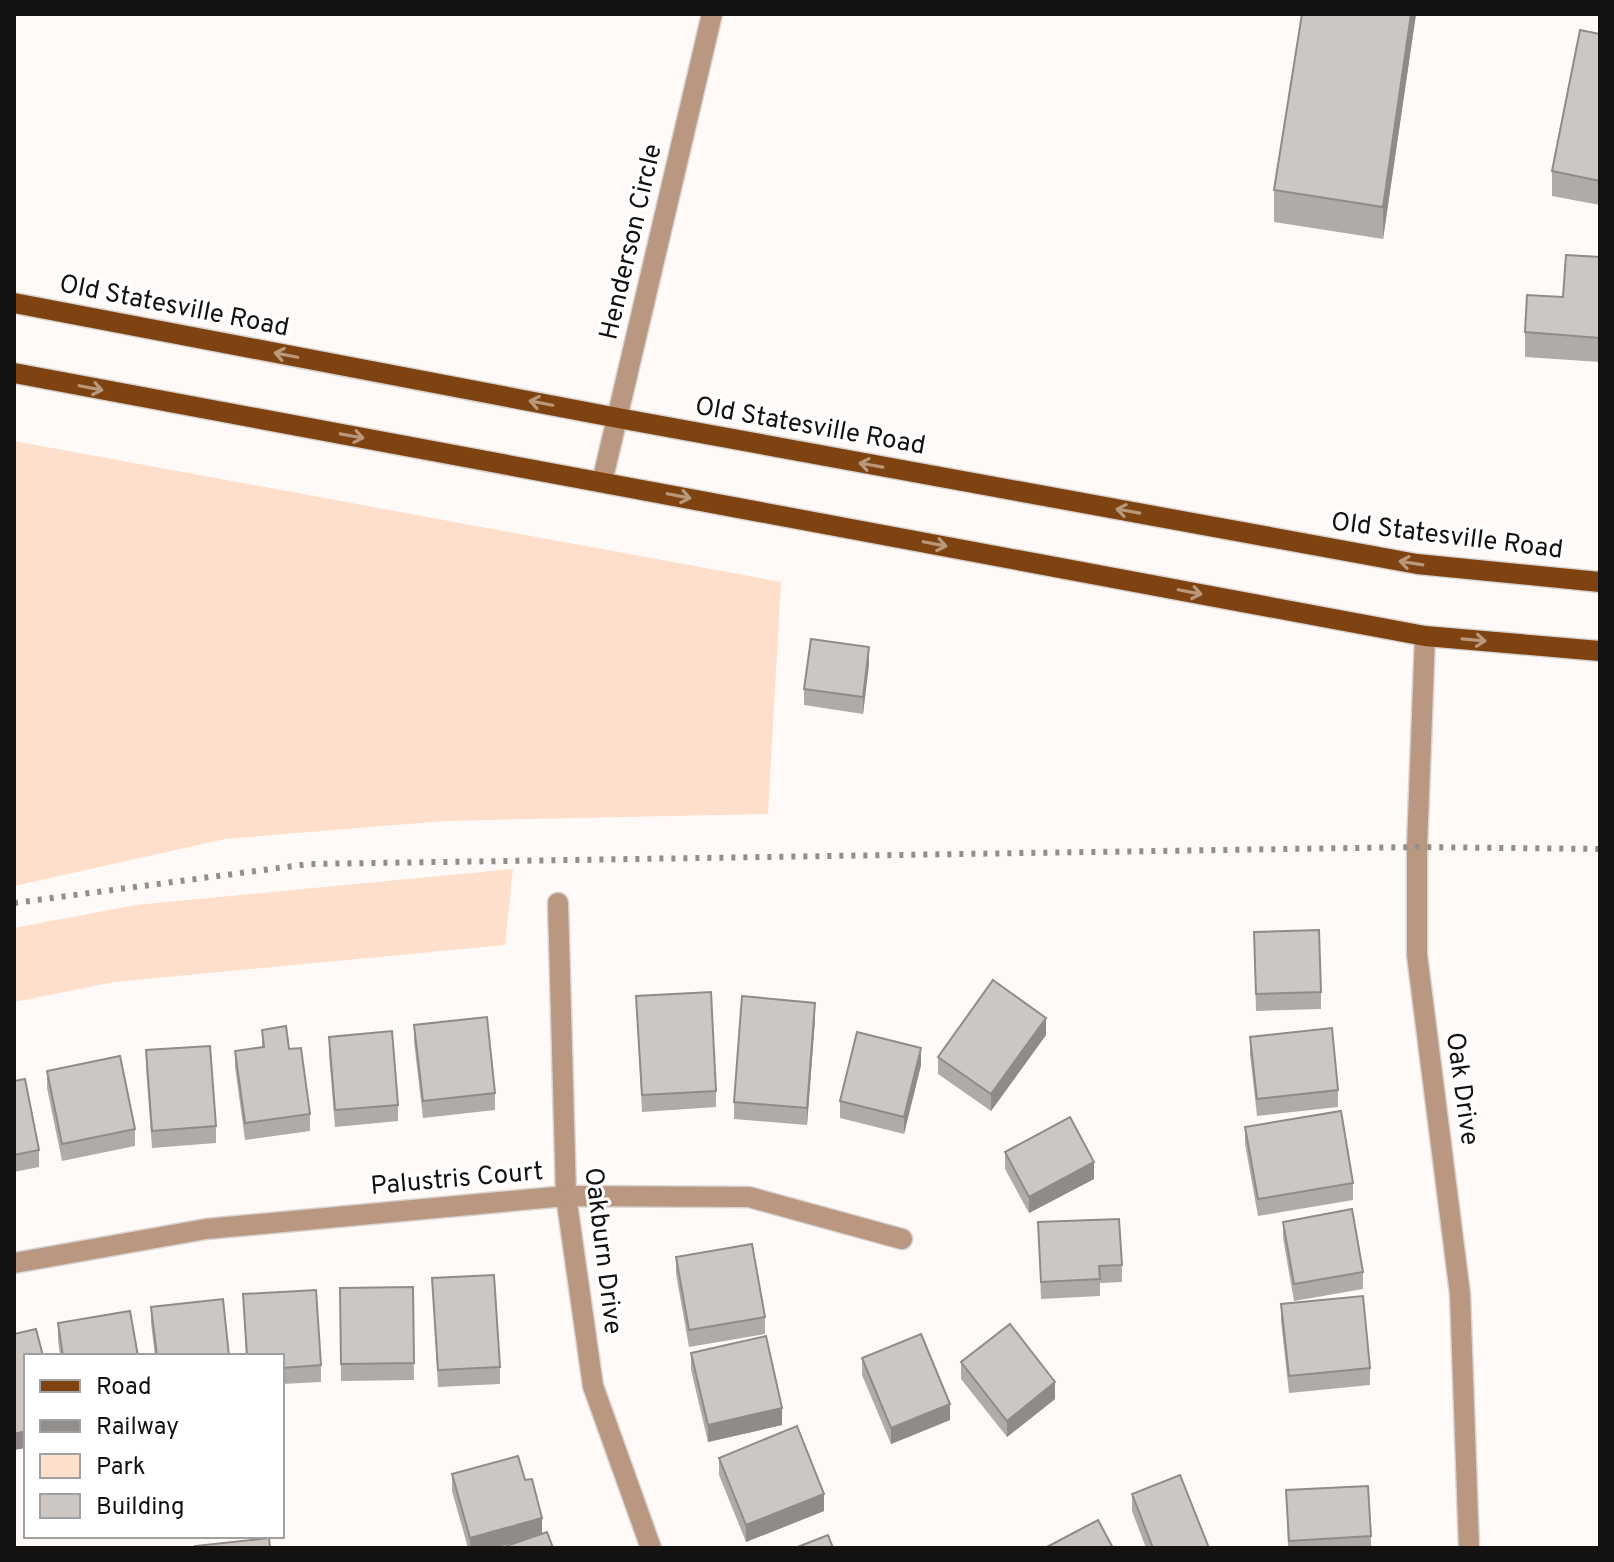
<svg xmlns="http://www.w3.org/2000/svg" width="1614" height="1562" viewBox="0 0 1614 1562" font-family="Overpass,sans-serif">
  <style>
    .green { fill: #fddfcc }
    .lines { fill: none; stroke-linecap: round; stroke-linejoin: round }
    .street-casing { stroke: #d9d5d2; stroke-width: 23 }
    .primary-casing { stroke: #d9d5d2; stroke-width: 23 }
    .street { stroke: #ba9780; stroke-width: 20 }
    .primary { stroke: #7f4311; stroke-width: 20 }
    .rail { stroke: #918e8c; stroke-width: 6; stroke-dasharray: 4 8; stroke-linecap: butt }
    .wall { fill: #b0aba9 }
    .shaded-wall { fill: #908b89 }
    .building { fill: #cdc7c4; stroke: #908b89; stroke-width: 2 }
    .oneway { stroke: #b9987c }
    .labels { text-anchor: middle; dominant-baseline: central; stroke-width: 6; stroke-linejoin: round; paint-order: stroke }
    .street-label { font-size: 26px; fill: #141211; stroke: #fff }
  </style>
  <rect width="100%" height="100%" fill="#fffaf7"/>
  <!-- green -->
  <g class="green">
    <polygon points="14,441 781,582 768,814 444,821 225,839 14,886"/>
    <polygon points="513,869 505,945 114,982 14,1002 14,928 136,905"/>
  </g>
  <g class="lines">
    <!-- street casing -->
    <g class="street-casing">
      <g id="street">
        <polyline points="602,482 712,14"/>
        <polyline points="1425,636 1417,847 1417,955 1460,1294 1469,1548"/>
        <polyline points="558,903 566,1196 593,1386 651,1548"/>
        <polyline points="14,1263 206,1229 566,1196 749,1197 902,1239"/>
      </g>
    </g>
    <!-- primary casing -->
    <g class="primary-casing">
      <g id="primary">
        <polyline points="14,303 618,418 1417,564 1600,582"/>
        <polyline points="14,373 1425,636 1600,651"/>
      </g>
    </g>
    <!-- street -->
    <use href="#street" class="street"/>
    <!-- primary -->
    <use href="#primary" class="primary"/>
    <!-- rail -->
    <polyline class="rail" points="14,903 309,864 1417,847 1600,849"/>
  </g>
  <!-- wall -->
  <g class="wall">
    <polygon points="1416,14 1383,239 1274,222 1274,190"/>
    <polygon points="1600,34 1600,205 1552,196 1552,171"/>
    <polygon points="1600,257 1600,362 1525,357 1525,332 1563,297"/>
    <polygon points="869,664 863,714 804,705 804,689"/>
    <polygon points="1254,932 1321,992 1321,1009 1256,1011"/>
    <polygon points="636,996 716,1091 716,1107 642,1112"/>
    <polygon points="815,1019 807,1125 734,1119 734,1102"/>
    <polygon points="414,1025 495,1093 495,1110 423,1118 414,1042"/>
    <polygon points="262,1030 289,1049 310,1114 310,1131 245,1140 235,1067 235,1051 262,1047"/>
    <polygon points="1046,1035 991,1111 938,1074 938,1057"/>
    <polygon points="329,1037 398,1105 398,1121 335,1127 329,1054"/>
    <polygon points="1250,1037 1338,1090 1338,1107 1257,1116 1250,1054"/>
    <polygon points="146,1050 216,1126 216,1143 152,1148 146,1067"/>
    <polygon points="921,1065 904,1134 840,1118 840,1101"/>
    <polygon points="47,1071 135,1129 135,1146 62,1161 47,1088"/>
    <polygon points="14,1081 39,1150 39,1167 14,1172"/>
    <polygon points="1245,1127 1353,1183 1353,1200 1258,1216 1245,1144"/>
    <polygon points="1005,1152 1094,1179 1029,1213 1005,1169"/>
    <polygon points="1038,1222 1122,1265 1122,1282 1100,1283 1100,1296 1041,1299"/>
    <polygon points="1283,1222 1363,1272 1363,1289 1294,1301 1283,1238"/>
    <polygon points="676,1257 765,1317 765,1334 689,1347 676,1274"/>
    <polygon points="432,1278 500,1367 500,1384 438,1387"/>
    <polygon points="413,1287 414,1380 341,1381 340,1288"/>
    <polygon points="243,1294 321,1365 321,1382 282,1384 282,1356 246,1356"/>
    <polygon points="1281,1304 1370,1368 1370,1385 1289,1393 1281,1321"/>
    <polygon points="151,1307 229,1356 155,1356 151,1323"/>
    <polygon points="58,1323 138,1356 60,1356 58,1340"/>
    <polygon points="691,1353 782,1425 708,1442 691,1370"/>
    <polygon points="862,1358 950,1420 891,1444 862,1375"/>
    <polygon points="961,1362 1055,1399 1007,1437 961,1379"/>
    <polygon points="719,1458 824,1511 746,1542 719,1475"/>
    <polygon points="452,1474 522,1541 494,1548 468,1548 452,1491"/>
    <polygon points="1286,1490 1371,1536 1371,1548 1288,1548"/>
    <polygon points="1132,1494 1209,1548 1146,1548 1132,1511"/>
  </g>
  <!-- shaded-wall -->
  <g class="shaded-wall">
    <polygon points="1411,14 1416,14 1383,239 1383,207"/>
    <polygon points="869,647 869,664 863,714 863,697"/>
    <polygon points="815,1003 815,1019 807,1125 807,1108"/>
    <polygon points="1046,1018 1046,1035 991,1111 991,1094"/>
    <polygon points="921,1048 921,1065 904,1134 904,1117"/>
    <polygon points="1094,1162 1094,1179 1029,1213 1029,1197"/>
    <polygon points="1055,1382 1055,1399 1007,1437 1007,1421"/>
    <polygon points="950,1404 950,1420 891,1444 891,1428"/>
    <polygon points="782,1408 782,1425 708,1442 708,1425"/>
    <polygon points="26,1431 26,1448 14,1450 14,1434"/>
    <polygon points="824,1494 824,1511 746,1542 746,1525"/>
    <polygon points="542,1518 542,1535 494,1548 470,1548 470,1538"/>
  </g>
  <!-- building -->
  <g class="building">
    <polygon points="1302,14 1411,14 1383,207 1274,190"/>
    <polygon points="1580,30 1600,34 1600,181 1552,171"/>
    <polygon points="1566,255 1600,257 1600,338 1525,332 1527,295 1563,297"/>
    <polygon points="811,639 869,647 863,697 804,689"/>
    <polygon points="1319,930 1321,992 1256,994 1254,932"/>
    <polygon points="993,980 1046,1018 991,1094 938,1057"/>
    <polygon points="711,992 716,1091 642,1095 636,996"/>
    <polygon points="742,996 815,1003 807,1108 734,1102"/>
    <polygon points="487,1017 495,1093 423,1101 414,1025"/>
    <polygon points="286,1026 289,1049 301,1048 310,1114 245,1123 235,1051 264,1047 262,1030"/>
    <polygon points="1332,1028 1338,1090 1257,1099 1250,1037"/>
    <polygon points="392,1031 398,1105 335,1110 329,1037"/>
    <polygon points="857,1032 921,1048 904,1117 840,1101"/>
    <polygon points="210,1046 216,1126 152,1131 146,1050"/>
    <polygon points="120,1056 135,1129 62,1144 47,1071"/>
    <polygon points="25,1079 39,1150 14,1155 14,1081"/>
    <polygon points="1341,1111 1353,1183 1258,1199 1245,1127"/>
    <polygon points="1070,1117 1094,1162 1029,1197 1005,1152"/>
    <polygon points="1352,1209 1363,1272 1294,1284 1283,1222"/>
    <polygon points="1119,1219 1122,1265 1099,1266 1100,1279 1041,1282 1038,1222"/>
    <polygon points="752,1244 765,1317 689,1330 676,1257"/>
    <polygon points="494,1275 500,1367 438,1370 432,1278"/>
    <polygon points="413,1287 414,1363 341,1364 340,1288"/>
    <polygon points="316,1290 321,1365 282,1368 282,1356 247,1356 243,1294"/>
    <polygon points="1363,1296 1370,1368 1289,1376 1281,1304"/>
    <polygon points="223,1299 229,1356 157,1356 151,1307"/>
    <polygon points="130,1311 138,1356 63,1356 58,1323"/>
    <polygon points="1010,1324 1055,1382 1007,1421 961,1362"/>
    <polygon points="36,1329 43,1356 26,1356 26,1431 14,1434 14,1334"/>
    <polygon points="921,1334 950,1404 891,1428 862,1358"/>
    <polygon points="766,1336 782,1408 708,1425 691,1353"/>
    <polygon points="797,1426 824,1494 746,1525 719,1458"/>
    <polygon points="518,1456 525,1480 532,1479 542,1518 470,1538 452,1474"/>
    <polygon points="1180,1475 1209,1548 1153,1548 1132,1494"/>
    <polygon points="1368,1486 1371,1536 1289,1541 1286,1490"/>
    <polygon points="1098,1520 1113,1548 1045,1548"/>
    <polygon points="547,1532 553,1548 501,1548"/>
    <polygon points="828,1535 833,1548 795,1548"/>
    <polygon points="269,1538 270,1548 196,1548 195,1546"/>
  </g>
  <!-- one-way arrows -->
  <defs><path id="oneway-shaft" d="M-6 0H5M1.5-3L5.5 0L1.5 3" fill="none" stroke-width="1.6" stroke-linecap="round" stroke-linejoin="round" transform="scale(2)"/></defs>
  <g class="oneway">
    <use href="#oneway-shaft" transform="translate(286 355) rotate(-169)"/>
    <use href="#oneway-shaft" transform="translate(91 388) rotate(11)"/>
    <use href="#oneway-shaft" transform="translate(541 403) rotate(-169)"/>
    <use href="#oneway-shaft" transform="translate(352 436) rotate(10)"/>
    <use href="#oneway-shaft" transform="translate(871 465) rotate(-170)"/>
    <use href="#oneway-shaft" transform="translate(679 496) rotate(11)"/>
    <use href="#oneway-shaft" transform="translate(1128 511) rotate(-170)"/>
    <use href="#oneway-shaft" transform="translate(935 544) rotate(11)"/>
    <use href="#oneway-shaft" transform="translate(1411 563) rotate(-171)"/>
    <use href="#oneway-shaft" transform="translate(1190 592) rotate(11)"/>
    <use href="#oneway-shaft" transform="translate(1474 640) rotate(5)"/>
  </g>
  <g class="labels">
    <!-- street labels -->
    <g class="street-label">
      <text transform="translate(632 242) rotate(-77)">Henderson Circle</text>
      <text transform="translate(174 307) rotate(11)">Old Statesville Road</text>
      <text transform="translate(810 427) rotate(10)">Old Statesville Road</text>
      <text transform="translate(1447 537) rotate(7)">Old Statesville Road</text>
      <text transform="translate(1461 1089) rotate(82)">Oak Drive</text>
      <text transform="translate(457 1180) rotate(-5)">Palustris Court</text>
      <text transform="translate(602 1251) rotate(83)">Oakburn Drive</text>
    </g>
  </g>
  <!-- border -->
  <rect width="1614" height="1562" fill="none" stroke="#141211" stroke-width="32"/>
  <!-- legend -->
  <rect x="24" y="1354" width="260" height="184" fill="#ffffff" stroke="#a1a0a0" stroke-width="2"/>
  <rect x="40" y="1380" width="40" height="12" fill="#7f4311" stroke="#a1a0a0" stroke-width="2"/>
  <text x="96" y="1394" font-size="24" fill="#141211">Road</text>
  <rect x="40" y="1420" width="40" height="12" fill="#918e8c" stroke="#a1a0a0" stroke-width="2"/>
  <text x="96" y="1434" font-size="24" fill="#141211">Railway</text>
  <rect x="40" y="1454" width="40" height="24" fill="#fddfcc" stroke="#a1a0a0" stroke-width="2"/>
  <text x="96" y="1474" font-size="24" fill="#141211">Park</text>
  <rect x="40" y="1494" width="40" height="24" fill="#cdc7c4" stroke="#a1a0a0" stroke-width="2"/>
  <text x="96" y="1514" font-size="24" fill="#141211">Building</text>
</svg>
